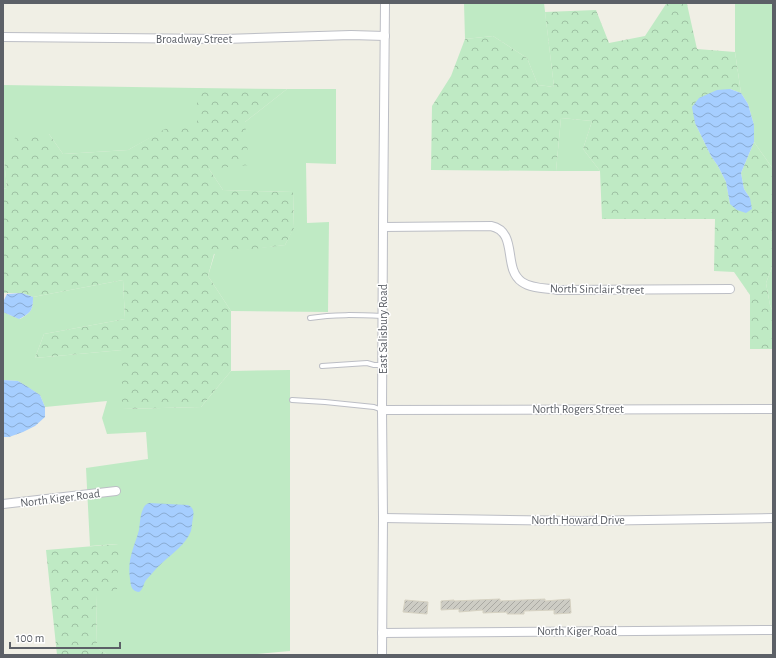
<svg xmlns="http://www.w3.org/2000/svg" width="776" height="658" viewBox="0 0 776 658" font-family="'Alegreya Sans',sans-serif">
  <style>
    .grass { fill: #bfeac4 }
    .forest { fill: url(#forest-crowns) }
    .water { fill: url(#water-waves) }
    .building { fill: url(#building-hatch); stroke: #d6d2c2 }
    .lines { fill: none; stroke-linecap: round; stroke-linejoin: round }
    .service-casing { stroke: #bcbec5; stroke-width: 6 }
    .minor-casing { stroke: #bcbec5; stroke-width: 10 }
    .service { stroke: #fff; stroke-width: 4 }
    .minor { stroke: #fff; stroke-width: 8 }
    .labels { text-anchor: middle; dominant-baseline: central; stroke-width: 3; stroke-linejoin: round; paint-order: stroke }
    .street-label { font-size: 12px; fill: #5c6067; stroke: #fff }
  </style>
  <defs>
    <pattern id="forest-crowns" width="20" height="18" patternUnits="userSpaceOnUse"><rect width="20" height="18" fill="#bfeac4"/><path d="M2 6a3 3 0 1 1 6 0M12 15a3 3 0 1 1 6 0" fill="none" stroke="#9ec1a3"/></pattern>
    <pattern id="water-waves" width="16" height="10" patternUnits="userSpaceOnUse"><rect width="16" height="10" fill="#a6ceff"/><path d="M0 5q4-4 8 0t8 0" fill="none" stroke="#8aabd2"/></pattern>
    <pattern id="building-hatch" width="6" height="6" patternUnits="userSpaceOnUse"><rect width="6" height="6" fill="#cdccc4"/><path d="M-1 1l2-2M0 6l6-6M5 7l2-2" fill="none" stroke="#aaa9a3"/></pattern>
  </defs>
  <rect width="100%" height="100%" fill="#f0efe5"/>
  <!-- grass -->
  <g class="grass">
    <polygon points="464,3 544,3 554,87 538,85 527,58 493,36 465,39"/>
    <polygon points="735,3 773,4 773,169 754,142 754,125 748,104 741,93 735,52"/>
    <polygon points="3,85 197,88 197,127 170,127 128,150 63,154 49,134 4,160 7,188 3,189"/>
    <polygon points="287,89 336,89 336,164 306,163 307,223 329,222 328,312 231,311 208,276 215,253 285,245 294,227 293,192 223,190 209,169 245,122"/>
    <polygon points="561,118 592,121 583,149 600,171 556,171"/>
    <polygon points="773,266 773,312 770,305 766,283 772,267"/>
    <path d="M123,280L125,319L44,334L35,358L122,350L123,409L201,407L231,371L290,370V651L244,655H108L97,648L96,594L118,544L90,546L86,468L148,459L146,432L107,434L102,418L107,401L45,407L40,395L18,381L3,380V312L12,316L20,319C31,313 33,310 33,297Z"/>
  </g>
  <!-- forest -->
  <g class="forest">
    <polygon points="666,4 687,4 697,49 735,52 741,93 730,89 695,123 711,156 718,166 726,182 730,204 750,198 744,189 741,173 754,142 773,169 773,266 772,267 766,283 770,305 773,312 773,349 750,349 750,295 734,272 714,271 715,219 602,219 600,171 583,149 592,121 561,118 556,171 431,170 432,106 451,76 465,39 493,36 527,58 538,85 554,87 545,12 596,10 609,43 645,36"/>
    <polygon points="197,88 287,89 245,122 249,165 209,169 223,190 293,192 294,228 285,245 214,254 208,276 231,311 231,371 201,407 122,409 122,350 35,358 44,334 125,319 123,280 33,297 22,293 3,293 3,189 7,188 4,160 16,136 49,134 63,154 128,150 172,125 197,127"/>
    <polygon points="119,544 117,590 96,594 97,648 108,655 57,655 46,550"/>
  </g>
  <!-- water -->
  <g class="water">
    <polygon points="730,89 741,93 748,104 754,125 754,142 741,173 744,189 750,198 752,209 746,213 737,210 730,204 726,182 718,166 711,156 695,123 692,107 699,98 717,90"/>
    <path d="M22,293L33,297C33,310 31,313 19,319L12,316L3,312V302L7,294Z"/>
    <polygon points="3,380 18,381 28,387 40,395 45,407 45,417 35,426 23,432 9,437 3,437"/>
    <path d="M149,503L188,505C194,508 194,512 193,518C192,522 192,527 191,531C186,544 172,554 162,563C156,568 152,574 147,579C143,583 144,589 139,592C131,591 131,586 130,579C127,559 134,548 139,530C140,524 140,515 143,509C144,506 146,504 149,503Z"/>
  </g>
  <!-- building -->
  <g class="building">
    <polygon points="500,599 500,601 545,599 545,601 570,599 571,613 554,614 554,610 524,611 524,614 507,614 507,612 483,613 483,610 459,612 459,609 441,610 441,601 454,600 454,601"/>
    <polygon points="405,600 428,602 427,614 403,612"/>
  </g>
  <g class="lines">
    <!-- service casing -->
    <g class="service-casing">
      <g id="service">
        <path d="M310,318C334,314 358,315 383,316"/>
        <polyline points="322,366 367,363 374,365 382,365"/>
        <polyline points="292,400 325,402 374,407 382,410"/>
      </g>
    </g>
    <!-- minor casing -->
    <g class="minor-casing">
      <g id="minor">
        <polyline points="3,37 224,39 351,35 385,36"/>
        <path d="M383,227L491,226C519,232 502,268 522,282C532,289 547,288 558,290L730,289"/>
        <polyline points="382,410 773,409"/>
        <polyline points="3,504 116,491"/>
        <polyline points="383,518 581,521 773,518"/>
        <polyline points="382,633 773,630"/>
        <polyline points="382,655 383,518 382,410 383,227 385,3"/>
      </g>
    </g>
    <!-- service -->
    <use href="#service" class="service"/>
    <!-- minor -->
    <use href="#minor" class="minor"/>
  </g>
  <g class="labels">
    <!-- street labels -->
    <g class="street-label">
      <text x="194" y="39">Broadway Street</text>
      <text transform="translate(597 289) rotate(1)">North Sinclair Street</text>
      <text transform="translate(383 329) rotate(-90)">East Salisbury Road</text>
      <text x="578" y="409">North Rogers Street</text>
      <text transform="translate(60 498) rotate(-7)">North Kiger Road</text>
      <text x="578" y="520">North Howard Drive</text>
      <text x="577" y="631">North Kiger Road</text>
    </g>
  </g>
  <!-- border -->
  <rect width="776" height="658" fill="none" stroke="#5c6067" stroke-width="8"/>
  <!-- scale -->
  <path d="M10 642v6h110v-6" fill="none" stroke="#5c6067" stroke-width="2"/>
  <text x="16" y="642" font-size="12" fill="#5c6067" stroke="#ffffff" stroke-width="3" paint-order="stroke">100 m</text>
</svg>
